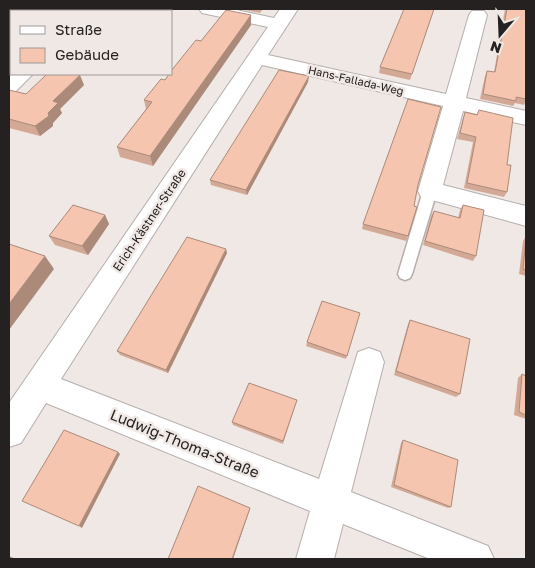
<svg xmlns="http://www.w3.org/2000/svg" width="535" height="568" viewBox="0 0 535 568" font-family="'Golos Text',sans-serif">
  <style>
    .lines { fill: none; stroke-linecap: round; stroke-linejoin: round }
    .service-casing { stroke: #b6aeab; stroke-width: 3 }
    .minor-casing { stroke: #b6aeab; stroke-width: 2 }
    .service { fill: #fff; fill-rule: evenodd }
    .minor { fill: #fff; fill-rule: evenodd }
    .wall { fill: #d3a996 }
    .shaded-wall { fill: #ac8a7a }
    .building { fill: #f5c5af; stroke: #ac8a7a }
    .labels { text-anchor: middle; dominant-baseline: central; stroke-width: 5; stroke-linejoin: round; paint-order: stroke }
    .far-street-label { font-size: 11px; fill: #252120; stroke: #f0e8e5 }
    .street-label { font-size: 12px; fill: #252120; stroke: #f0e8e5 }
    .near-street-label { font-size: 15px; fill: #252120; stroke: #f0e8e5 }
  </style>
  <rect width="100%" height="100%" fill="#f0e8e5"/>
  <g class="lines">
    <!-- service casing -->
    <g class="service-casing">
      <polygon id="service" points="430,186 437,191 412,274 410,278 405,280 400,278 398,274 423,191"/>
    </g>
    <!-- minor casing -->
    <g class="minor-casing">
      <g id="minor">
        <polygon points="76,9 95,9 93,11 74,11"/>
        <polygon points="199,9 232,9 274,18 280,9 298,9 268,55 446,94 469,15 472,11 484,11 487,15 466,98 526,111 526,125 463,111 443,185 526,206 526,226 421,197 418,191 443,106 262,65 61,379 319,479 358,352 369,348 380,352 384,362 351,492 488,546 494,559 430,559 343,524 334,559 296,559 310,511 46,403 21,443 9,447 9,403 268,27 202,13"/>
        <polygon points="12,74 33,74 16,91 9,93 9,76"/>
      </g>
    </g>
    <!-- service -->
    <use href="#service" class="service"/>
    <!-- minor -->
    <use href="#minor" class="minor"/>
  </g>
  <!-- wall -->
  <g class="wall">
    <polygon points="240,9 263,9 260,13"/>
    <polygon points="434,9 410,80 379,73 380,67"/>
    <polygon points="505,9 526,9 526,100 524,105 515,103 513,106 480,99 485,76 487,71 494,72"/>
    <polygon points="251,15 251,25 153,166 120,157 117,147 146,109 144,100 165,80 201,41"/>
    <polygon points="308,82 247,195 211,185 210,180"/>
    <polygon points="84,85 60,109 62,113 53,123 53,126 40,136 9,128 9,90 26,94"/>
    <polygon points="465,112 507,165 507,192 504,197 464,188 473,142 457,139 463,118"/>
    <polygon points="418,185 408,236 406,241 362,229 363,224"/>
    <polygon points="463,205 476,256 473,261 423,245 431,216 434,211 458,218 460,210"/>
    <polygon points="105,215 109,224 88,255 55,245 49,236"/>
    <polygon points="526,236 526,276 519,274 523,241"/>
    <polygon points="227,253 168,373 120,355 117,351"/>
    <polygon points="360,313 346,359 306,346 307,342"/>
    <polygon points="410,320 460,394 456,397 394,375 408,324"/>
    <polygon points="522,374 526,376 526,419 514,415 518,378"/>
    <polygon points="297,400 283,444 233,425 232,422"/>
    <polygon points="403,440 451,507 448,508 391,487 401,443"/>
  </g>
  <!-- shaded-wall -->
  <g class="shaded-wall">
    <polygon points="59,9 74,9 71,11 56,11"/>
    <polygon points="251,15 251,25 153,166 150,156"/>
    <polygon points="11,50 11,65 9,67 9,53"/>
    <polygon points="80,75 84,85 60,109 62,113 53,123 53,126 40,136 35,126 48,113 53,101"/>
    <polygon points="309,76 308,82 247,195 246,190"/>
    <polygon points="105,215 109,224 88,255 82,246"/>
    <polygon points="226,249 227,253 168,373 166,370"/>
    <polygon points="45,256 54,269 9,330 9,304"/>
    <polygon points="118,452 120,454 82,528 79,526"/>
    <polygon points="250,508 250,509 233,559 232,559"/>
    <polygon points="9,556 16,559 12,559 9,558"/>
  </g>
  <!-- building -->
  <g class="building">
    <polygon points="18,9 59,9 56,11 15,11"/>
    <polygon points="404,9 434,9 412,74 380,67"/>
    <polygon points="507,9 526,9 526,99 516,97 516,101 483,94 487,71 495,72"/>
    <polygon points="226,10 251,15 150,156 117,147 152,102 144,100 161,79 165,80 169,74 171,74 171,71 196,40 201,41"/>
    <polygon points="11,24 11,50 9,53 9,26"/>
    <polygon points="279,70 309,76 246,190 210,180"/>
    <polygon points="47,74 76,74 80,75 53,101 58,103 48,113 49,116 35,126 9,119 9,90 26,94"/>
    <polygon points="408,99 441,107 418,185 414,206 417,207 408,236 363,224"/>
    <polygon points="479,110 513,118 507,165 511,165 507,192 467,183 476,137 460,133 465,112 477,115"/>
    <polygon points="73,205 105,215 82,246 49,236"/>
    <polygon points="463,205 484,210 476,256 425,241 434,211 460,218"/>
    <polygon points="187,237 226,249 166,370 117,351"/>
    <polygon points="526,238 526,270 523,269"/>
    <polygon points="9,244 45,256 9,304"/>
    <polygon points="322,301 360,313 347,356 307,342"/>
    <polygon points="410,320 470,339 460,394 396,371"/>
    <polygon points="522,374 526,376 526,415 519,412"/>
    <polygon points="249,383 297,400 283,441 232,422"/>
    <polygon points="64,430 118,452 79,526 22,501"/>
    <polygon points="403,440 458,460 451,507 394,485"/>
    <polygon points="198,486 250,508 232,559 168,559"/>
  </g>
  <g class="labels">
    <!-- far-street labels -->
    <g class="far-street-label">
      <text transform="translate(356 80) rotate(13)">Hans-Fallada-Weg</text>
    </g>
    <!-- street labels -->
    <g class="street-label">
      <text transform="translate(149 220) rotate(-56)">Erich-Kästner-Straße</text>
    </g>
    <!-- near-street labels -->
    <g class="near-street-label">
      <text transform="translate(185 443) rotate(22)">Ludwig-Thoma-Straße</text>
    </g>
  </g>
  <!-- border -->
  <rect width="535" height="568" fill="none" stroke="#252120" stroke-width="20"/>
  <!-- legend -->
  <rect x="10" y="10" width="162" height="65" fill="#f0e8e5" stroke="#9f9896"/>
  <rect x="20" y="26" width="25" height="8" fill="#ffffff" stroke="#9f9896"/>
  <text x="55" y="35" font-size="15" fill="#252120">Straße</text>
  <rect x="20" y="48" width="25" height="15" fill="#f5c5af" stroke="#9f9896"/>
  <text x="55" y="60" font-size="15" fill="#252120">Gebäude</text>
  <!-- north arrow -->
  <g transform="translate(500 35) rotate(199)" stroke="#f0e8e5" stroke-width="4" paint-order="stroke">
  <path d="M0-4L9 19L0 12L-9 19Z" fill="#252120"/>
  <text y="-8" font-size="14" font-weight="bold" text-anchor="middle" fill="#252120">N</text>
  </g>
</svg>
